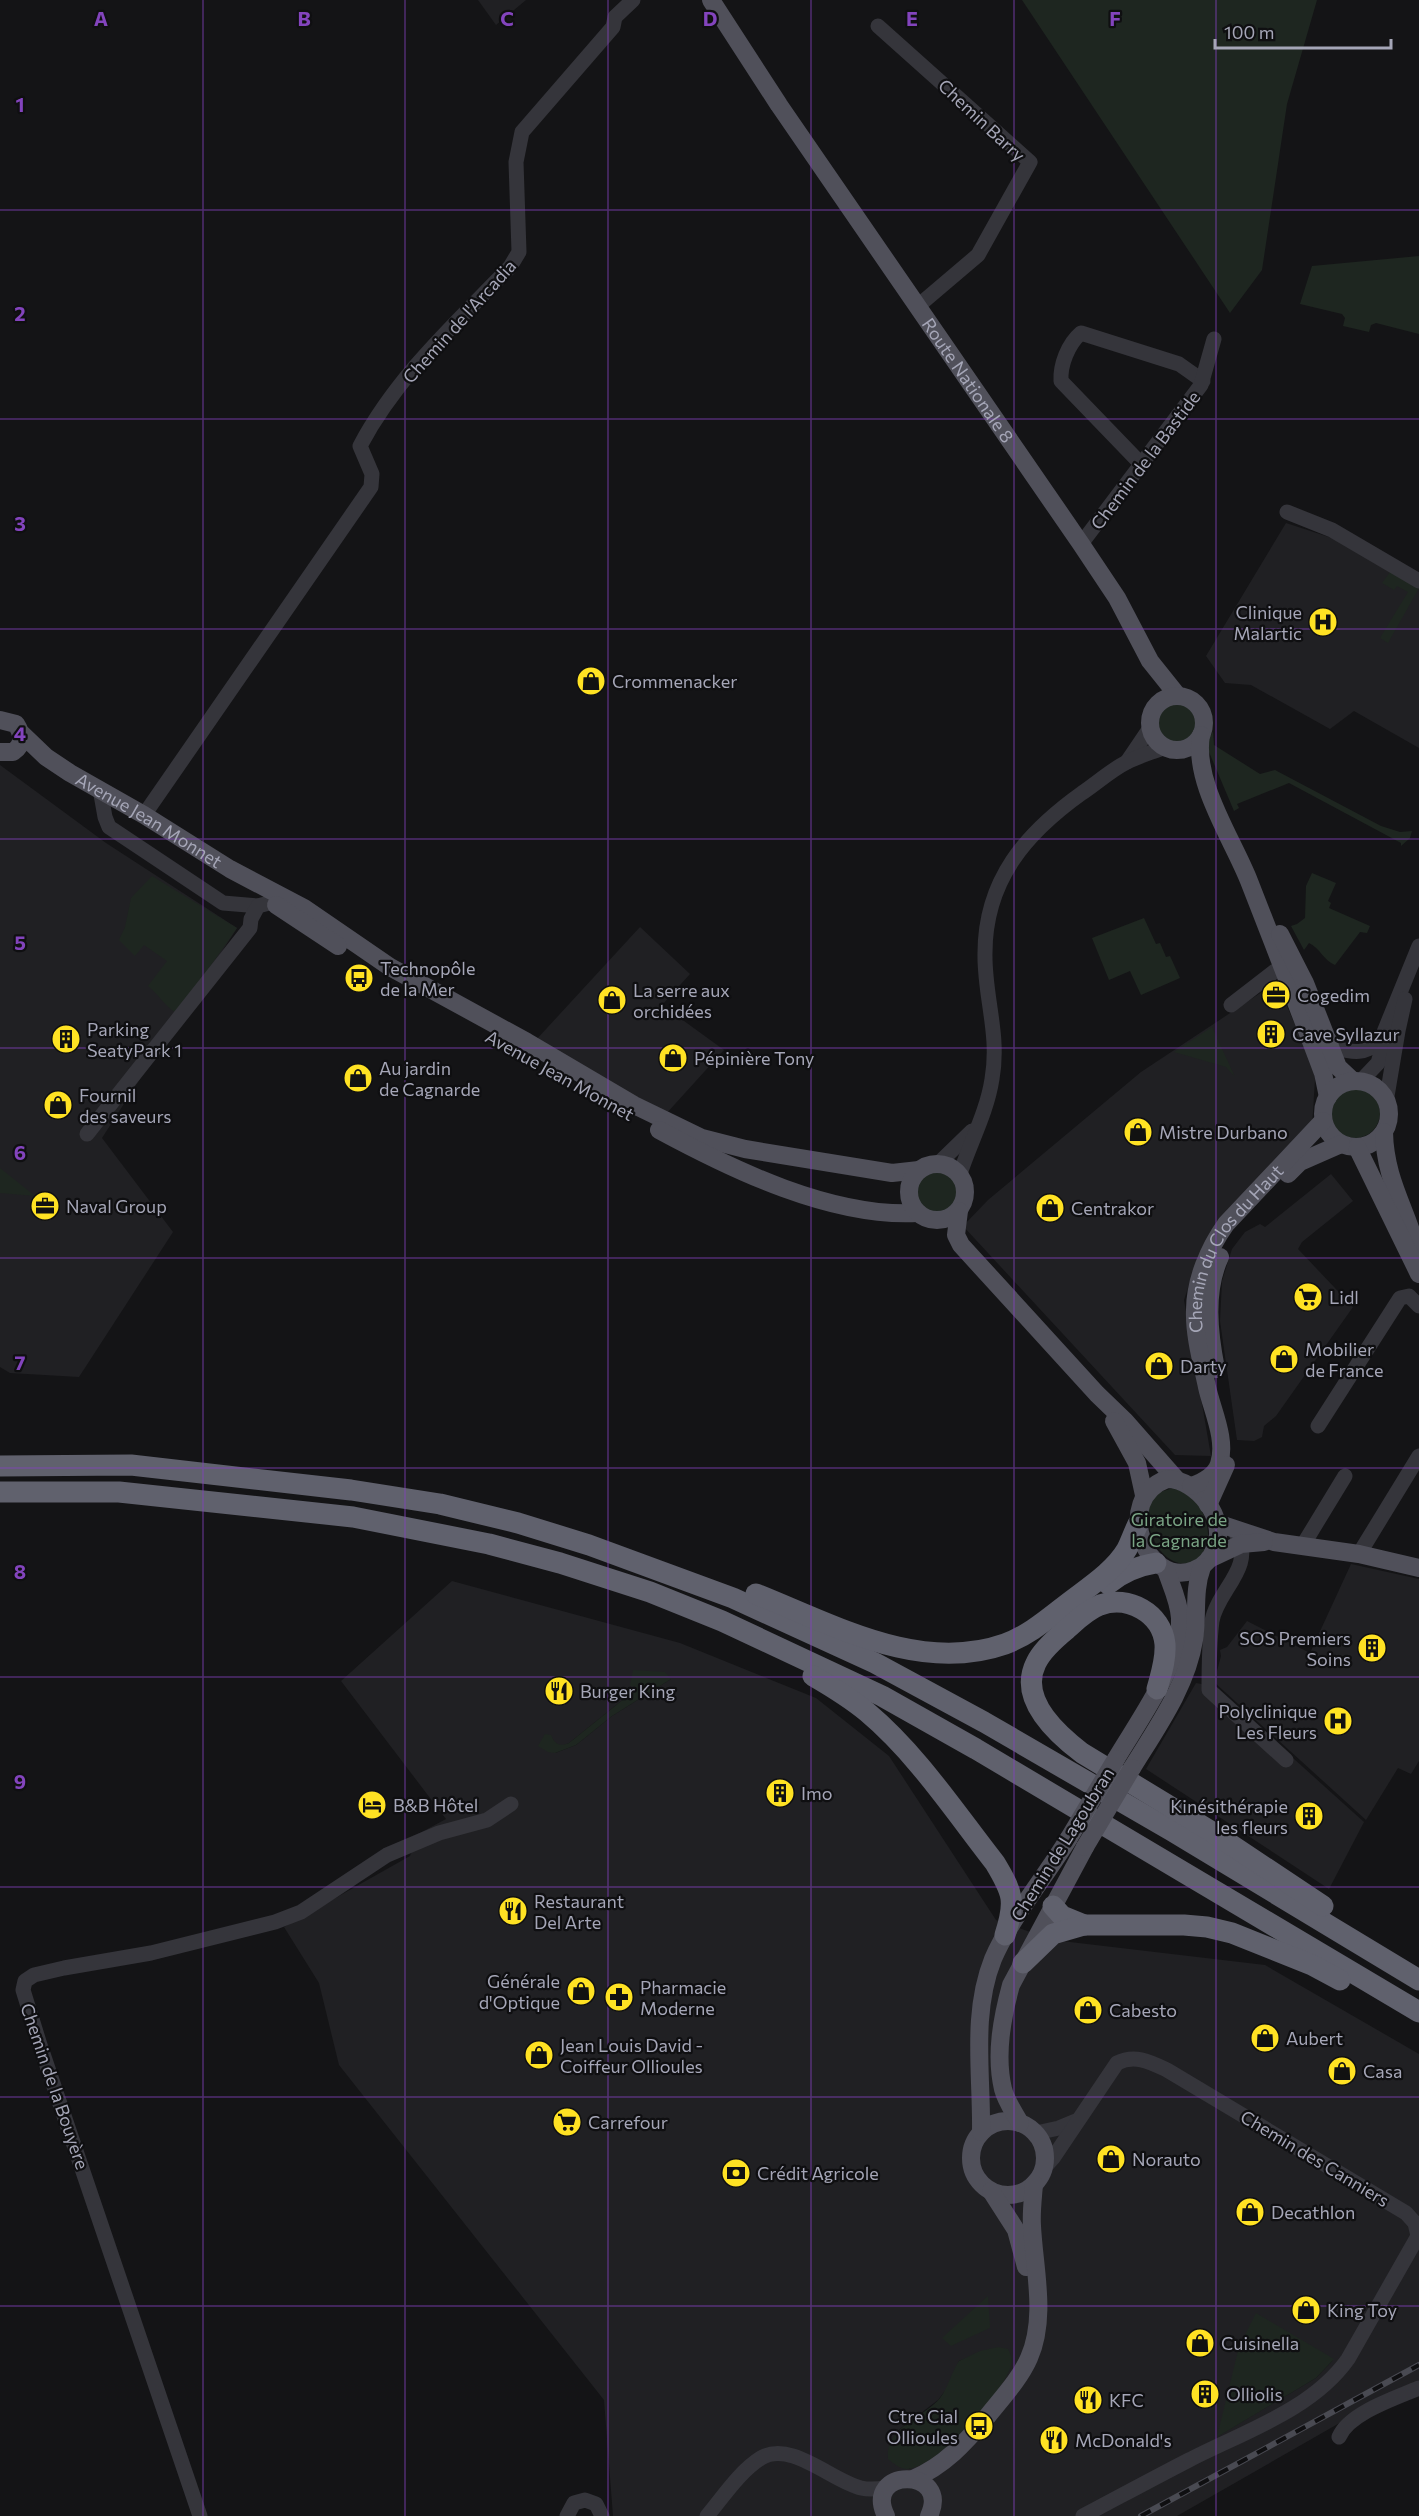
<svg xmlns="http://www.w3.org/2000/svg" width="1419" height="2516" viewBox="0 0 1419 2516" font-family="Commissioner,sans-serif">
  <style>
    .built { fill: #202023; fill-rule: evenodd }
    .green { fill: #1e2620 }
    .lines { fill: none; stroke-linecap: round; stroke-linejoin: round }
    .minor { stroke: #35353b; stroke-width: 15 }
    .major { stroke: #50505a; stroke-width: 18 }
    .highway { stroke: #60616d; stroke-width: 21 }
    .rail-casing { stroke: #494a52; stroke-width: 6 }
    .rail { stroke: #0f0f11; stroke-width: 4; stroke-dasharray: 11; stroke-linecap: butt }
    .major-bridge { stroke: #50505a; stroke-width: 18 }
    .grid { fill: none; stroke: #8344bd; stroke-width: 1.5; stroke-opacity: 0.55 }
    .labels { text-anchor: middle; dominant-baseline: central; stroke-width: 4.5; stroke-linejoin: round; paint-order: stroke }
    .street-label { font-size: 18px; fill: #a5a6b7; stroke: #0f0f11 }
    .poi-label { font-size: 18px; fill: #a5a6b7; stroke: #0f0f11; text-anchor: start }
    .park-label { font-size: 18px; fill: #7aa485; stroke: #0f0f11 }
    .grid-label { font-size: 20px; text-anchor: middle; font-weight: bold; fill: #8344bd; stroke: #0f0f11; stroke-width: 4.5; stroke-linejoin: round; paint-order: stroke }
  </style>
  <rect width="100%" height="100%" fill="#141416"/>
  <!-- built -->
  <g class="built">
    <polygon points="478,0 526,0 496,25"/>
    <polygon points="1286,523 1338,540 1419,588 1419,748 1354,711 1330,729 1251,685 1225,683 1206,656"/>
    <polygon points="0,765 106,843 237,928 102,1138 173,1232 79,1377 10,1373 0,1367"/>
    <polygon points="640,927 690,974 662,1005 724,1050 665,1115 536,1040"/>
    <polygon points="1277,982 1314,1070 1315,1079 1312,1128 1228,1209 1199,1254 1184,1300 1211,1456 1175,1455 963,1226 988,1200 1141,1072"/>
    <polygon points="1331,1174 1353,1201 1302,1242 1298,1249 1353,1307 1276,1416 1264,1426 1262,1437 1254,1441 1237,1440 1220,1321 1222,1281 1232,1249 1245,1232 1260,1224 1265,1227"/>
    <polygon points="1351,1564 1419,1579 1419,1761 1411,1774 1398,1768 1366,1820 1214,1682 1221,1656 1220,1650 1227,1647 1247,1621 1310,1653"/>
    <path d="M452,1581L680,1643L816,1698L889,1756L996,1920L1053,1940L1265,1965L1419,2054V2382L1371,2405L1177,2516H613L604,2400L339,2065L319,1983L284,1927L410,1856L418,1834L446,1819L341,1681ZM671,1679L612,1716L576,1745L555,1753L550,1735L555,1743L562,1746L569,1743L630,1694L635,1687ZM988,2350L939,2455L909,2469L896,2432L938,2400L948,2387L959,2361ZM1333,2360L1316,2378L1218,2436Z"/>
    <polygon points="1196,1683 1213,1686 1364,1822 1329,1889 1146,1769"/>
  </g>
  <!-- green -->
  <g class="green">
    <polygon points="1022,0 1317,0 1287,104 1262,270 1230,313"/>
    <polygon points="1419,256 1419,334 1376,323 1371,325 1369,332 1343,326 1345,318 1342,314 1300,304 1312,266"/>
    <polygon points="1391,571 1419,588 1388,643 1380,638 1408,592 1397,586 1394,590 1382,583"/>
    <circle cx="1177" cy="722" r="21"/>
    <polygon points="1213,731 1214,745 1260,774 1275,770 1381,826 1400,832 1412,831 1410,838 1401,846 1401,843 1289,783 1237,804 1239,808 1234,811 1206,745"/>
    <path d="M1312,873L1336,883L1328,901L1331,903L1329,908L1370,926L1367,933L1360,932L1335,965C1324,961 1320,948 1309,943L1304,950L1291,926L1297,924L1305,918L1306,886Z"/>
    <path d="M152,876L237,928L177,1014C165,1006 159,995 148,986L167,961L144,945L135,956L119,940L125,927L131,898Z"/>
    <polygon points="1144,918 1156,944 1160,943 1166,957 1170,956 1180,978 1141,995 1130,971 1109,980 1092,938"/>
    <polygon points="1212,1027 1235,1077 1226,1067 1174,1052"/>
    <circle cx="1355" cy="1113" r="25"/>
    <polygon points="0,1168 35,1196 0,1193"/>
    <circle cx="937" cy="1191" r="23"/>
    <path d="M1173,1488C1177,1490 1183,1491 1187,1493C1202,1502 1215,1535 1204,1551C1189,1575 1163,1561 1154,1540C1145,1519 1144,1513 1157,1493Z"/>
    <path d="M633,1670L665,1672L671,1679L612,1716L576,1745L555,1753L548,1752L538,1746L545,1734L551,1735C555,1744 559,1747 569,1743L630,1694L635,1687L630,1686Z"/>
    <polygon points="988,2296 990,2328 951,2346 942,2338"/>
    <polygon points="1256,2313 1334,2359 1316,2378 1217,2437 1239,2347"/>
    <path d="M998,2347L1008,2349C1010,2353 1012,2357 1012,2362C1007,2390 938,2467 908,2469C900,2469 894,2464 888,2459C885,2426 923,2419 940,2398C949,2386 951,2373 959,2361L980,2351Z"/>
  </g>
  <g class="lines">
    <!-- minor -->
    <g class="minor">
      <polyline points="878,26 1030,162 978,255 918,306"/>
      <path d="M1142,465L1061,381C1060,365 1068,344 1081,333L1179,364L1203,381"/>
      <polyline points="1287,512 1332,530 1419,581"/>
      <polyline points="1081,544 1201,385 1214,339"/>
      <polyline points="1127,762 1150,728"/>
      <polyline points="100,789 105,817 109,827 223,903 258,906"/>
      <path d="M144,815L371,487L372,474L360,446C397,376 456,323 510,267L519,252L516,162L522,132L613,27L615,17L633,0"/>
      <polyline points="1231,1005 1275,971 1291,962"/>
      <path d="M1328,1038L1336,1048C1354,1053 1365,1054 1380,1042L1419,946"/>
      <polyline points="1360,1082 1378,1063 1386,1036"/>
      <polyline points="1386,1102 1398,1031 1405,999"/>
      <polyline points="87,1134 250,928 251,919 258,906 287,898"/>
      <polyline points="939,1163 972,1131"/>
      <path d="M960,1174C970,1143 987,1112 992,1079C1000,1034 984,996 985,953C985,880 1026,833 1082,793C1097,783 1111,770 1127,762C1139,756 1153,752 1165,747"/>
      <polyline points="1318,1426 1400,1298 1409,1296 1419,1306"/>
      <path d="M1237,1536C1255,1567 1217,1591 1212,1621C1209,1644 1209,1667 1209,1690L1286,1760"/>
      <polyline points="1303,1545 1345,1476"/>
      <polyline points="1359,1554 1419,1456"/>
      <polyline points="1036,2133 1059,2128 1076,2121"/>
      <path d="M1044,2168L1053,2158L1117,2063C1135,2054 1150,2062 1167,2070L1406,2213L1415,2223L1418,2236L1348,2359C1312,2410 1243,2432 1189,2460C1154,2478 1119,2497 1083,2516"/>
      <path d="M1339,2437C1349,2413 1396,2398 1419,2388"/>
      <polyline points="200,2516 40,2045 23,1990 25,1981 34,1975 64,1968 151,1953 275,1922 301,1912 387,1855 439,1833 487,1820 511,1804"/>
      <polyline points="567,2516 574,2503 585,2500 596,2504 602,2516"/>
      <path d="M707,2516C723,2497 740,2471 761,2458C791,2440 832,2481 861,2488C870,2490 879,2489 888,2487"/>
    </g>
    <!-- major -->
    <g class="major">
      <path id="s1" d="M711,0L779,105L1081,544L1117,598L1150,661L1178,696"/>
      <circle cx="1177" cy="723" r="27"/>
      <path d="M0,720L16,724C23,735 24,744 13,752H0"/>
      <path id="s2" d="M22,734L46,757L70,773L144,815L230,869L304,908L390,967L527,1042L634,1105L702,1138L745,1149L892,1173L919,1170"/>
      <path d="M1201,735C1193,782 1232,838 1249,881C1274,945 1299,1009 1323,1073L1328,1097"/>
      <polyline points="276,905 338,946"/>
      <polyline points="1280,934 1305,983 1338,1067 1353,1081"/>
      <circle cx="1356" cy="1114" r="33"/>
      <path d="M659,1130C733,1170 832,1218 918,1213"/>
      <path d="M1384,1132C1385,1182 1408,1211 1419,1257"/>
      <polyline points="1357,1147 1419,1274"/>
      <circle cx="937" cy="1192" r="28"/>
      <polyline points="1288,1174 1300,1162 1341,1144"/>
      <polyline points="959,1211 956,1235 961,1245 1097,1394 1125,1421 1176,1479"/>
      <path d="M1216,1369C1209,1334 1204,1291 1220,1257"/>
      <polyline points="1114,1421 1137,1463 1144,1495"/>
      <path d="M1167,1479C1197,1479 1228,1519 1215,1548C1211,1559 1205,1566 1194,1570C1146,1589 1112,1499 1167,1479Z"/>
      <path id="s3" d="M1191,1486C1203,1482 1215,1476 1219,1464C1227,1440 1212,1410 1207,1387C1202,1363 1194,1335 1195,1310C1195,1280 1209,1248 1226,1224L1323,1121"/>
      <polyline points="1208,1505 1226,1465"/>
      <polyline points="1217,1523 1274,1542 1359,1554 1419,1568"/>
      <polyline points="1209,1559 1241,1544 1264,1542"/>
      <path d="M1116,1759C1139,1720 1182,1662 1180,1618C1179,1601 1171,1585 1166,1570"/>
      <path d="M1132,1768C1156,1729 1187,1686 1194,1640C1198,1616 1193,1591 1202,1567"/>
      <circle cx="1008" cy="2158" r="37"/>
      <path d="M1020,2123C1014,2112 1006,2101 1003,2089C995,2055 1002,2018 1011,1985L1085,1847"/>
      <path d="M981,2132C982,2074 971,2014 993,1959C1010,1919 1046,1876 1069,1838"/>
      <polyline points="991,2191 1016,2230 1026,2267"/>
      <path d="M913,2479C944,2466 965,2443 986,2418C1000,2400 1020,2379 1029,2358C1047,2317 1034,2268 1032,2226C1031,2212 1033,2198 1034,2184"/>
      <path d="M886,2516C862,2467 952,2467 929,2516"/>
    </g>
    <!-- highway -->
    <g class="highway">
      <polyline points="0,1466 131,1465 351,1490 440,1504 518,1523 589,1545 733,1598 875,1663 984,1722 1172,1831 1419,1980"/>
      <polyline points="0,1492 119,1492 353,1517 489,1544 560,1563 650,1592 722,1621 882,1696 976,1749 1419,2012"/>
      <path d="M1108,1584C1123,1572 1137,1566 1156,1563"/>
      <path d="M756,1594C834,1625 920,1674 1005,1644C1027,1636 1045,1621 1063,1607C1084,1590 1113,1573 1127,1549C1131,1541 1134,1532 1138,1524"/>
      <path d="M813,1676C832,1687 850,1698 867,1712C917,1754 955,1812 995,1863C1013,1893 1016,1901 1005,1935"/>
      <path d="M1157,1689C1161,1674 1166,1660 1165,1644C1162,1613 1128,1595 1100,1605C1087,1610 1077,1620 1067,1629C1056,1638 1042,1650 1036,1663C1018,1699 1057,1734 1082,1753L1212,1832L1323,1906"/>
      <polyline points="1053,1906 1062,1916 1084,1925"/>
      <polyline points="1023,1963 1053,1934 1084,1925 1184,1925 1207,1927 1232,1933 1312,1965 1340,1980"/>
    </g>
    <!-- rail casing -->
    <g class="rail-casing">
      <polyline id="rail" points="1141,2516 1419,2365"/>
    </g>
    <!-- rail -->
    <use href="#rail" class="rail"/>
    <!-- major-bridge -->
    <g class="major-bridge">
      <polyline points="1069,1838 1116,1759"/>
      <polyline points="1085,1847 1132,1768"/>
    </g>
  </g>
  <!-- grid -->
  <path class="grid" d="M203,0V2516M405,0V2516M608,0V2516M811,0V2516M1014,0V2516M1216,0V2516M0,210H1419M0,419H1419M0,629H1419M0,839H1419M0,1048H1419M0,1258H1419M0,1468H1419M0,1677H1419M0,1887H1419M0,2097H1419M0,2306H1419"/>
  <!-- icons -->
  <defs>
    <g id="hospital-disc" transform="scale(1.5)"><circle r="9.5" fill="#ffe223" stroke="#0f0f11"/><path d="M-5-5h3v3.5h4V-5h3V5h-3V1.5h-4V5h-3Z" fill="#111"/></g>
    <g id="shop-disc" transform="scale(1.5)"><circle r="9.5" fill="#ffe223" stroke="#0f0f11"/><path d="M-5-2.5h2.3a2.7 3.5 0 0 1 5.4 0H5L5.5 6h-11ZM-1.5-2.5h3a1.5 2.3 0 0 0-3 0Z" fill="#111"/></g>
    <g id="bus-disc" transform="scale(1.5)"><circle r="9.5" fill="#ffe223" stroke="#0f0f11"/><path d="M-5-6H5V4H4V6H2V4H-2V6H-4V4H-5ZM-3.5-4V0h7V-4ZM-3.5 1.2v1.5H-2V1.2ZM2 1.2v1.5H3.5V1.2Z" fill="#111"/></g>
    <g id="office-disc" transform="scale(1.5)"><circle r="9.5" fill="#ffe223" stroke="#0f0f11"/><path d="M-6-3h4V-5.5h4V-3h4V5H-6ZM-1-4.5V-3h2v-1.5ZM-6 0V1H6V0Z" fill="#111"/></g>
    <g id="building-disc" transform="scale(1.5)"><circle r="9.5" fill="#ffe223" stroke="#0f0f11"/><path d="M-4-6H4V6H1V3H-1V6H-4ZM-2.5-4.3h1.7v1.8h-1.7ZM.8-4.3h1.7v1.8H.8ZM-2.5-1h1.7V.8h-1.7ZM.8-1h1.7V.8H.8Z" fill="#111"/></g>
    <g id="supermarket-disc" transform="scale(1.5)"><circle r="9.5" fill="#ffe223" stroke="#0f0f11"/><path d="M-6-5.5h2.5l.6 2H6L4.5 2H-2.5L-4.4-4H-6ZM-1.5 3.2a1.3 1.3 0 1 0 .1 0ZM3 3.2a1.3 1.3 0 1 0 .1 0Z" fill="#111"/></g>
    <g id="restaurant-disc" transform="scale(1.5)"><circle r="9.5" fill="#ffe223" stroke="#0f0f11"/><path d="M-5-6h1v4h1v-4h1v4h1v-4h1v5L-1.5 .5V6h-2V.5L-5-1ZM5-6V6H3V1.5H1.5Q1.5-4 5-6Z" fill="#111"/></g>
    <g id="hotel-disc" transform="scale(1.5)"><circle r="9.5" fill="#ffe223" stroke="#0f0f11"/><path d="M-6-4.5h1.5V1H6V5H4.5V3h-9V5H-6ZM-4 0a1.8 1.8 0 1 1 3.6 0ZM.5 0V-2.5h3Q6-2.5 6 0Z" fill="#111"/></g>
    <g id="pharmacy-disc" transform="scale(1.5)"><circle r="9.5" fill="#ffe223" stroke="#0f0f11"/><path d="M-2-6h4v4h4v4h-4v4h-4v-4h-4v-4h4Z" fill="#111"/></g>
    <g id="bank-disc" transform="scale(1.5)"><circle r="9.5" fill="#ffe223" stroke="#0f0f11"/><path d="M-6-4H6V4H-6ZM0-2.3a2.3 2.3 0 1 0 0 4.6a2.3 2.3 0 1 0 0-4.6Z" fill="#111"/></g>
  </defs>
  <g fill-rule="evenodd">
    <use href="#hospital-disc" x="1323" y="622"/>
    <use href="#shop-disc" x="591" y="681"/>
    <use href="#bus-disc" x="359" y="978"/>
    <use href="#office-disc" x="1276" y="995"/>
    <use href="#shop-disc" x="612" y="1000"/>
    <use href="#building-disc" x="1271" y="1034"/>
    <use href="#building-disc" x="66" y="1039"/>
    <use href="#shop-disc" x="673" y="1058"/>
    <use href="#shop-disc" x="358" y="1078"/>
    <use href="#shop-disc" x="58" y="1105"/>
    <use href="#shop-disc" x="1138" y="1132"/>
    <use href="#office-disc" x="45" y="1206"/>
    <use href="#shop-disc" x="1050" y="1208"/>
    <use href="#supermarket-disc" x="1308" y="1297"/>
    <use href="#shop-disc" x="1284" y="1359"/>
    <use href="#shop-disc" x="1159" y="1366"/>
    <use href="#building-disc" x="1372" y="1648"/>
    <use href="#restaurant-disc" x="559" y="1691"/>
    <use href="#hospital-disc" x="1338" y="1721"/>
    <use href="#building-disc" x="780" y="1793"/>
    <use href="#hotel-disc" x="372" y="1805"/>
    <use href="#building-disc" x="1309" y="1816"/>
    <use href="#restaurant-disc" x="513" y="1911"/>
    <use href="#shop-disc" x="581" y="1991"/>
    <use href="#pharmacy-disc" x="619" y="1997"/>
    <use href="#shop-disc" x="1088" y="2010"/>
    <use href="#shop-disc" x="1265" y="2038"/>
    <use href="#shop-disc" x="539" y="2055"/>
    <use href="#shop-disc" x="1342" y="2071"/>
    <use href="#supermarket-disc" x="567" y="2122"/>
    <use href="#shop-disc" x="1111" y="2159"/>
    <use href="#bank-disc" x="736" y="2173"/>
    <use href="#shop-disc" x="1250" y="2212"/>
    <use href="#shop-disc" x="1306" y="2310"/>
    <use href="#shop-disc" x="1200" y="2343"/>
    <use href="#building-disc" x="1205" y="2394"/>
    <use href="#restaurant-disc" x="1088" y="2400"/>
    <use href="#bus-disc" x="979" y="2426"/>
    <use href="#restaurant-disc" x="1054" y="2440"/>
  </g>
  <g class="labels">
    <!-- street labels -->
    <g class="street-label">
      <text transform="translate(982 120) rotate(43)">Chemin Barry</text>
      <text transform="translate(459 321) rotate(-48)">Chemin de l'Arcadia</text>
      <text stroke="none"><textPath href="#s1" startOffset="459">Route Nationale 8</textPath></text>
      <text transform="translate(1145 460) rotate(-53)">Chemin de la Bastide</text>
      <text stroke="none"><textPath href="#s2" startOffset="154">Avenue Jean Monnet</textPath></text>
      <text transform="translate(560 1075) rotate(29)">Avenue Jean Monnet</text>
      <text stroke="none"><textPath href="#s3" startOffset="268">Chemin du Clos du Haut</textPath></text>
      <text transform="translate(1062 1844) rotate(-58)">Chemin de Lagoubran</text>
      <text transform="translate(55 2086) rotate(71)">Chemin de la Bouyère</text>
      <text transform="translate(1315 2158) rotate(31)">Chemin des Canniers</text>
    </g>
    <!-- poi labels -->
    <g class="poi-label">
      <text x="1302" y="612" text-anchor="end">Clinique<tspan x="1302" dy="21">Malartic</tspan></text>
      <text x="612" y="681">Crommenacker</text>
      <text x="380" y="968">Technopôle<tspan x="380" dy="21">de la Mer</tspan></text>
      <text x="633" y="990">La serre aux<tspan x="633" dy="21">orchidées</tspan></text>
      <text x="1297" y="995">Cogedim</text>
      <text x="87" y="1029">Parking<tspan x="87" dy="21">SeatyPark 1</tspan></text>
      <text x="1292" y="1034">Cave Syllazur</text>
      <text x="694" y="1058">Pépinière Tony</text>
      <text x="379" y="1068">Au jardin<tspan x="379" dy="21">de Cagnarde</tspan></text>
      <text x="79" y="1095">Fournil<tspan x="79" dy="21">des saveurs</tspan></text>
      <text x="1159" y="1132">Mistre Durbano</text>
      <text x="66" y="1206">Naval Group</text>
      <text x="1071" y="1208">Centrakor</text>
      <text x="1329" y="1297">Lidl</text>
      <text x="1305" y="1349">Mobilier<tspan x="1305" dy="21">de France</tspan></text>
      <text x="1180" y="1366">Darty</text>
      <text x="1351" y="1638" text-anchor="end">SOS Premiers<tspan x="1351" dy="21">Soins</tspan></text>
      <text x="580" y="1691">Burger King</text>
      <text x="1317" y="1711" text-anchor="end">Polyclinique<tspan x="1317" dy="21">Les Fleurs</tspan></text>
      <text x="801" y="1793">Imo</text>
      <text x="393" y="1805">B&amp;B Hôtel</text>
      <text x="1288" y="1806" text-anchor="end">Kinésithérapie<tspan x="1288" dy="21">les fleurs</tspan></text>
      <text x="534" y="1901">Restaurant<tspan x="534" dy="21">Del Arte</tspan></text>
      <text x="560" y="1981" text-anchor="end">Générale<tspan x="560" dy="21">d'Optique</tspan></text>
      <text x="640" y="1987">Pharmacie<tspan x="640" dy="21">Moderne</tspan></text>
      <text x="1109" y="2010">Cabesto</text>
      <text x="1286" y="2038">Aubert</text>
      <text x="560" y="2045">Jean Louis David -<tspan x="560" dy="21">Coiffeur Ollioules</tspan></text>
      <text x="1363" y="2071">Casa</text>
      <text x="588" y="2122">Carrefour</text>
      <text x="1132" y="2159">Norauto</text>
      <text x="757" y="2173">Crédit Agricole</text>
      <text x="1271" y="2212">Decathlon</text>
      <text x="1327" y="2310">King Toy</text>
      <text x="1221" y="2343">Cuisinella</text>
      <text x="1226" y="2394">Olliolis</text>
      <text x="1109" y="2400">KFC</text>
      <text x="958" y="2416" text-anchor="end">Ctre Cial<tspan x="958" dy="21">Ollioules</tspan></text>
      <text x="1075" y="2440">McDonald's</text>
    </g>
    <!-- park labels -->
    <g class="park-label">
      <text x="1179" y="1519">Giratoire de<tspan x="1179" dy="21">la Cagnarde</tspan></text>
    </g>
  </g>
  <g class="grid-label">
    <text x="101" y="26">A</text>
    <text x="304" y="26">B</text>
    <text x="507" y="26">C</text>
    <text x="710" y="26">D</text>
    <text x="912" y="26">E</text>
    <text x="1115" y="26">F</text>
    <text x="20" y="112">1</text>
    <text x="20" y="321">2</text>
    <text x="20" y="531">3</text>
    <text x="20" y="741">4</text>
    <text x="20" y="950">5</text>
    <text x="20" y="1160">6</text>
    <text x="20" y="1370">7</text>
    <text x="20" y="1579">8</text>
    <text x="20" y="1789">9</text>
  </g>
  <!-- scale -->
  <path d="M1215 39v9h176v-9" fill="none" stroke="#a5a6b7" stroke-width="3"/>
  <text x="1224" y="39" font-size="18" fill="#a5a6b7" stroke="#0f0f11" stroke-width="4.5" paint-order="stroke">100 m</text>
</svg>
